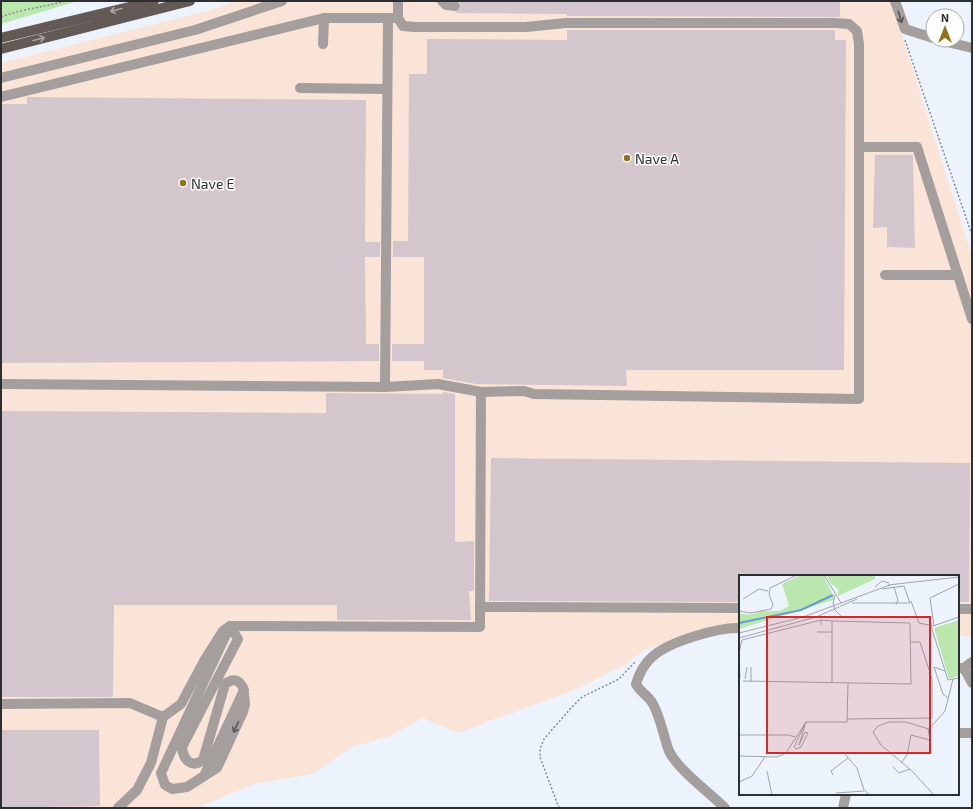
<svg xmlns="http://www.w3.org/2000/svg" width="973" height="809" viewBox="0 0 973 809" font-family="'Exo 2',sans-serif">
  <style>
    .industrial { fill: #fae4d7 }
    .green { fill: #bae7ae }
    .building { fill: #d3c7cd }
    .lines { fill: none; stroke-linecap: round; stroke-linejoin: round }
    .path { stroke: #868a91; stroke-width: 1.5; stroke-dasharray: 2 2; stroke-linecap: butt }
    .minor { stroke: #a49e9d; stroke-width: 10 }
    .major { stroke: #635a57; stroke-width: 10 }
    .oneway { stroke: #a9a4a3 }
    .oneway2 { stroke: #565557 }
    .poi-dot { fill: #93721a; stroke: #fff; stroke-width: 1.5 }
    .labels { text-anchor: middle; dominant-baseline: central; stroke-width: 3; stroke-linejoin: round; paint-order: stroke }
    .poi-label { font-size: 14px; fill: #2c2e32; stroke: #fff; text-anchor: start }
    .inset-river { fill: none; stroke: #659dd1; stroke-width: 2 }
    .inset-road { fill: none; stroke: #a0a4ac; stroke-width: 1 }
    .view { fill: #d62828; fill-opacity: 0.15; stroke: #d62828; stroke-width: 2 }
    .inset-edge { fill: none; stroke: #2c2e32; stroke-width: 2 }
  </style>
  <rect width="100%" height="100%" fill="#edf3fd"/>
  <!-- industrial -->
  <polygon class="industrial" points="236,1 891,1 972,256 972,637 958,635 958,576 740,576 740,627 715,626 645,650 624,665 577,689 458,733 422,718 391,736 352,747 313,774 255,784 196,808 1,808 1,63 207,11"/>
  <!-- green -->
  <polygon class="green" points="1,1 78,1 1,24"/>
  <!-- building -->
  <g class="building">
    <polygon points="459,1 840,1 840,17 567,16 567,14 455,13 461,7"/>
    <polygon points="567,30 835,30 835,40 846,40 844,370 626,370 627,386 476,384 443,378 443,370 424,370 424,361 392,361 392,344 424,344 424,257 393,257 393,241 408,241 409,74 427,74 427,39 567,40"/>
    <polygon points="27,97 366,100 365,242 380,242 380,257 365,257 366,344 379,344 379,361 1,363 2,104 27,104"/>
    <polygon points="875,155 913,155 915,248 887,247 887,227 873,228"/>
    <polygon points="443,392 455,394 455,542 474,541 474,591 469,591 471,620 337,620 337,605 114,605 113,697 1,697 1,411 326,413 326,393 443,394"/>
    <polygon points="491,458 970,463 969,602 958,602 958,576 740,576 740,602 489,601"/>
    <polygon points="1,730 99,730 100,806 1,808"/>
  </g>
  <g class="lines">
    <!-- path -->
    <g class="path">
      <path d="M1,17C22,9 44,7 66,1"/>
      <polyline points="905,40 972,235"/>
      <polyline points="559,808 540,757 540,749 544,739 572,707 582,697 619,679 635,662"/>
    </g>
    <!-- minor -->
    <g class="minor">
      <polyline points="398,1 398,18"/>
      <polyline points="442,1 446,5 455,6"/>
      <polyline points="895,1 905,29 933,38"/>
      <polyline points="939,40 972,48"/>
      <polyline points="323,44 324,18 388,18"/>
      <polyline points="1,78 195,30 282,1"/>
      <polyline points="300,88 387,89"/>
      <polyline points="1,97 324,18"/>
      <polyline points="860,147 917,147 972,319"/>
      <polyline points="885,275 958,275"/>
      <polyline points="1,384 385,387 438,384 481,392 524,391 534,394 859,399 859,44 857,31 849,24 835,23 566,23 526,27 415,27 403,26 398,18 388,18 385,387"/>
      <polyline points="480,607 740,608"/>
      <polyline points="958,609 972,609"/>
      <path d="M230,626L238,639L182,747C183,759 191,769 203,760L225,684C234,677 240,680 244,690L204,776L187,787L172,789L165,785L161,773Z"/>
      <polyline points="958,668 964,668 972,662"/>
      <polyline points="964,668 972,683"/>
      <polyline points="1,704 130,703 163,717"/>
      <polyline points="958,733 972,733"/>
      <polyline points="204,776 217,768 243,712 245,704 244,694"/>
      <polyline points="118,808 137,790 151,763 163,717 181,704 204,661 223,631 230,626 480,627 481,392"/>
      <path d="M725,808C709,792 678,770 669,751C663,735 661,719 653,704C649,696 640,692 636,684C639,674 644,664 652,657C668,642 718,627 740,628"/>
      <polyline points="843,808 846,794"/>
    </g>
    <!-- major -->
    <g class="major">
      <polyline points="1,38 154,1"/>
      <polyline points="1,49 190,1"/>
    </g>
  </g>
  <!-- one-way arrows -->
  <defs><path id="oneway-shaft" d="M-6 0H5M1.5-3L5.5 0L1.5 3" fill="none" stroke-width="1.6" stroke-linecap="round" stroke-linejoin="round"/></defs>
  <g class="oneway">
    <use href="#oneway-shaft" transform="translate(116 10) rotate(166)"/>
    <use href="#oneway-shaft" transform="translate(39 39) rotate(-14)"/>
  </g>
  <g class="oneway2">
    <use href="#oneway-shaft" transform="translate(900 17) rotate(73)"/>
    <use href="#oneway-shaft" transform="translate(236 727) rotate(114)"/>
  </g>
  <!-- markers -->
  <g class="poi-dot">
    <circle cx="627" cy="158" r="4"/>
    <circle cx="183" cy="183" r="4"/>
  </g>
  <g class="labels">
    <!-- poi labels -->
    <g class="poi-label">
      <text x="635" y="158">Nave A</text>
      <text x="191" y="183">Nave E</text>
    </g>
  </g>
  <!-- overview -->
  <g transform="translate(739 575)">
    <rect width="220" height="220" fill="#edf3fd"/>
    <path d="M62,0H84L95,22L94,25L0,54V38L10,40L23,36H41L50,31L43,9ZM87,0H136V4L99,21V14L91,8ZM220,45V101L210,104L195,53Z" fill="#bae7ae"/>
    <path class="inset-river" d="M0,48L62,35L94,20"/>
    <path class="inset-road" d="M85,0L102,28M149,10L220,2M136,12L143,6L150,8M155,12L159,25L157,30M96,20L94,28L96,35L104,43M4,24L20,14L29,16M172,26L180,48L194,51L220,42M113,28H171L165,11L143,14M0,36L11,38L32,34L34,30L30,19L31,13L58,0M82,50V45L93,46M192,51L209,105L220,103M195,51L191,23L220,9M78,57H93M0,58L64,42L151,10M0,63L77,42L118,24M0,78L3,65L82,45M0,84L1,103M12,92V107M206,96L195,92L204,119L209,123M6,104L8,92M4,106L172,109L171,48L93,46V107M108,144L193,143V104L181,67H172M67,147L60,170L66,157L69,158L62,172L57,174L55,172ZM0,160H50L56,162M105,178L118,193L125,215L131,220M0,181L38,182L47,178L67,147H108L109,108M162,188L168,180L172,160L191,165L189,154M154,192L160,198L171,194M28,196L33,220M94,200L92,196L109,183M0,207L13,201L26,182M97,218L125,216M195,220L172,195L142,170L134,157L139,151L150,147H167L190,154L206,136L214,104"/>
    <path class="view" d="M28,42H191V178H28Z"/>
    <rect width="220" height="220" class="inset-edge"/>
  </g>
  <!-- border -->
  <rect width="973" height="809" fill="none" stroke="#2c2e32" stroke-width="4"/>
  <!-- north arrow -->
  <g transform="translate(945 28)"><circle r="19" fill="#ffffff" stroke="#ababad"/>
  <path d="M0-3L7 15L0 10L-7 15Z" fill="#93721a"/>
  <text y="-6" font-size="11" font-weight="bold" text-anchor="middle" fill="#2c2e32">N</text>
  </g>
</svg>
